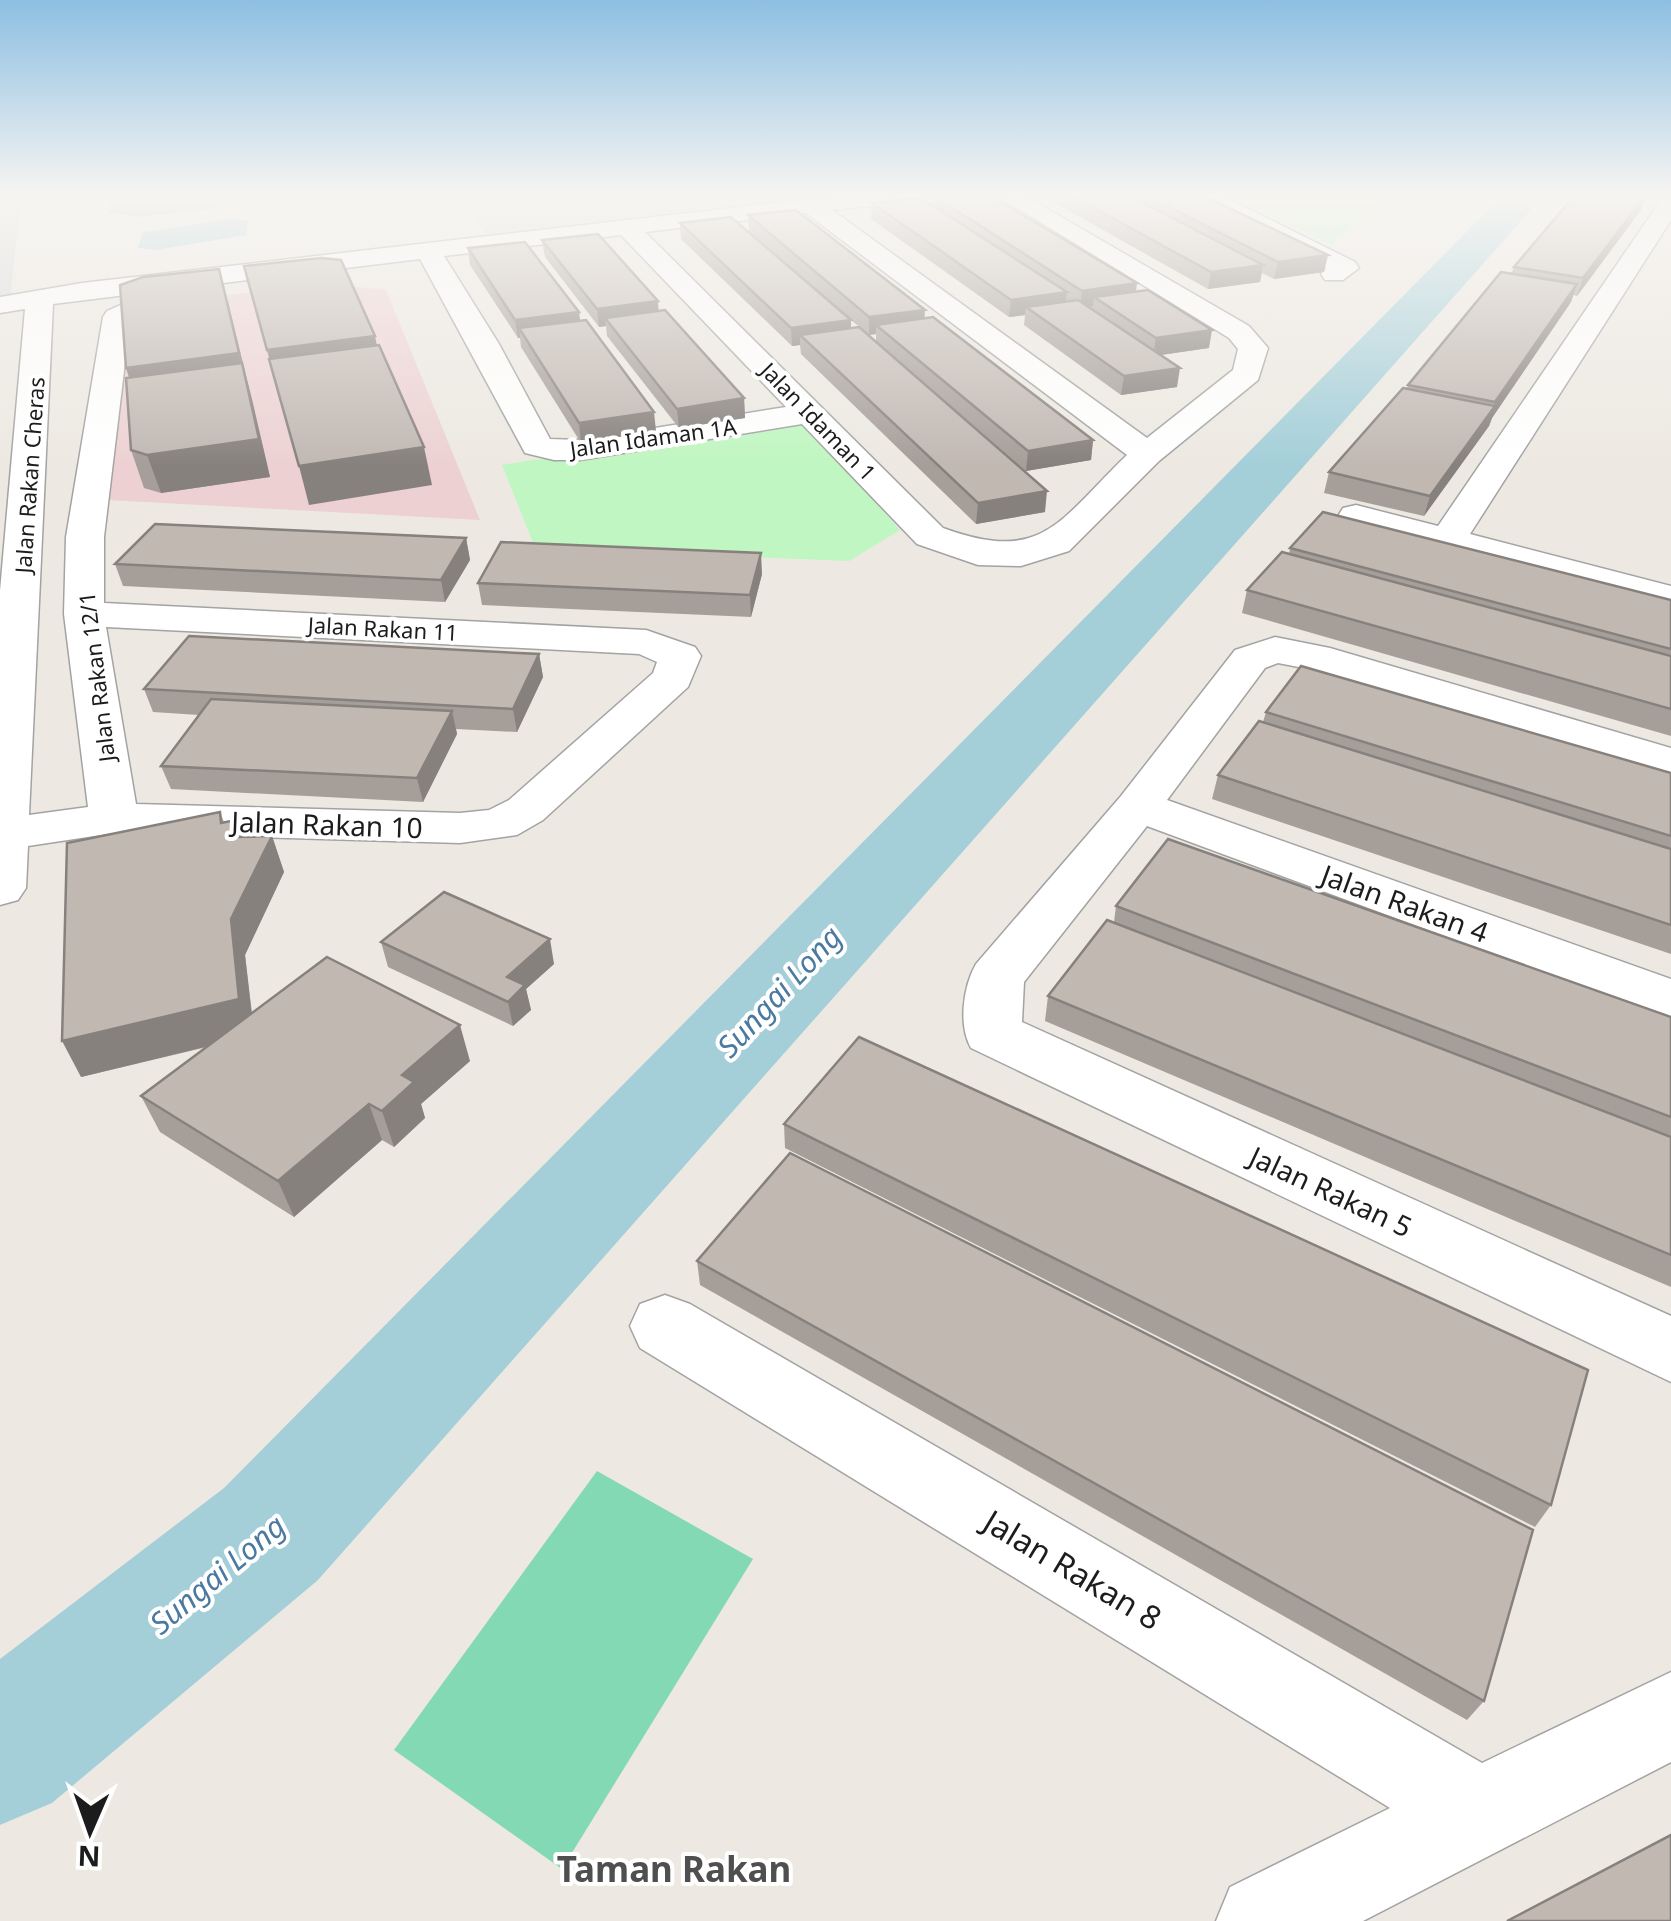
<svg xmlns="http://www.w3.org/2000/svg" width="1671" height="1921" viewBox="0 0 1671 1921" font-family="'Noto Sans',sans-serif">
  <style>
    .residential { fill: #dad9d9 }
    .commercial { fill: #edd1d2 }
    .park { fill: #c0f6c1 }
    .pitch { fill: #83d9b3 }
    .water { fill: #a4cfd9 }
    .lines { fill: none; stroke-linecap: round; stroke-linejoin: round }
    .river { fill: #a4cfd9; fill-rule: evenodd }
    .street-casing { stroke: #a3a3a3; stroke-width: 3 }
    .street { fill: #fff; fill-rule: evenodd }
    .wall { fill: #a69e99; fill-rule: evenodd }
    .shaded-wall { fill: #87817d }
    .building { fill: #c1b8b2; stroke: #87817d; stroke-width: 2.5 }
    .labels { text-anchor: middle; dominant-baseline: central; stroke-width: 8; stroke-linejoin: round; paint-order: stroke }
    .far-street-label { font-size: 22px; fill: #1c1c1c; stroke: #fff }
    .street-label { font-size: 28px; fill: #1c1c1c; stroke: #fff }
    .water-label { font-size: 30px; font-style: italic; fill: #4b799f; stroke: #fff }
    .near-street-label { font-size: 32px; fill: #1c1c1c; stroke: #fff }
    .near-neighbourhood-label { font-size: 35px; font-weight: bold; fill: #4f4f4f; stroke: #fff }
  </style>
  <rect width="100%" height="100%" fill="#ede9e2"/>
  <!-- residential -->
  <g class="residential">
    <polygon points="0,196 21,196 11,291 16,310 0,312"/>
    <polygon points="460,196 819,196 487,234"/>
  </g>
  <!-- commercial -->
  <polygon class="commercial" points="328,284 386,290 480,520 107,500 127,318 162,302"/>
  <!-- park -->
  <g class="park">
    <polygon points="1230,196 1387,196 1331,245"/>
    <polygon points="799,418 900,530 849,561 535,548 502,465"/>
  </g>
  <!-- pitch -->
  <polygon class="pitch" points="597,1471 753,1559 562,1869 394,1750"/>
  <!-- water -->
  <g class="water">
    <polygon points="108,196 243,196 244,198 235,206 142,217 108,213"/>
    <polygon points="230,219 248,220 246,235 155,250 138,248 143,232"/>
  </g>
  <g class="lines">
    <!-- river -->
    <polygon class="river" points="1502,196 1543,196 318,1580 52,1803 0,1825 0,1659 224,1488"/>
    <!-- street casing -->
    <g class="street-casing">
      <g id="street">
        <path d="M836,196H906L895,203L832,210L1147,438L1233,370L1238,349L1229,338L998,196H1025L1249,326L1268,348L1258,380L1159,461L1069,551L1021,566L978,565L917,544L802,424L580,460H554L525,453L420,259L53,304L29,815L88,807L64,614L66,537L103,317L107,311L143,295H163L167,301L163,307L130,321L104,537V603L646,630L695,647L701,656L688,687L543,820L517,835L460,843L114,833L28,846L26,888L18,900L0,905V591L25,309L0,313V297L82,283ZM806,213L1127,455C1059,520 1044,565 943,528L645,232ZM621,235L786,407L580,440L550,439L499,344L444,256ZM106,627L639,654L657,662L653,673L509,800L489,810L460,813L136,804Z"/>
        <polygon points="1194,196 1223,196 1355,262 1359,268 1343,280 1325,280 1321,274 1326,268"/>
        <polygon points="1671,196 1671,220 1470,534 1671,586 1671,610 1343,524 1338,516 1343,508 1356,505 1438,526 1663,197"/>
        <path d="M1275,637L1330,648L1671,748V777L1309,669L1278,663L1265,668L1167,800L1671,979V1020L1147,826L1024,982L1022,1022L1671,1316V1382L971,1048C958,1025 963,987 976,964L1121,796L1235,650Z"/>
        <polygon points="665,1295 690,1304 1482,1763 1671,1672 1671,1762 1363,1921 1216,1921 1230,1887 1390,1808 640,1348 630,1326 640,1304"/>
      </g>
    </g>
    <!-- street -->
    <use href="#street" class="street"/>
  </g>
  <!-- wall -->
  <g class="wall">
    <polygon points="934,196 1136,291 1209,348 1161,355 1177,387 1121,395 1024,325 1025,315 1009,317 871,219 872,203 933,206"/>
    <polygon points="1046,196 1204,196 1324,272 1274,279 1262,273 1260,282 1208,289 1046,198"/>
    <polygon points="1646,196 1637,215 1577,296 1573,295 1571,302 1492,418 1489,426 1424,516 1324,493 1329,472 1511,274 1514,267"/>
    <path d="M748,215L924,318L1093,440L1091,460L1026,471L1045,512L976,524L801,354L800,345L792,346L681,239L680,223L749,231ZM851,320L869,335L876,334V342L851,328Z"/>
    <polygon points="542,240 658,301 658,311 744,398 745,418 679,428 607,336 606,326 599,327 545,257"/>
    <polygon points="468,248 579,312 580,321 656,431 581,443 521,347 520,338 518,338 470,265"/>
    <polygon points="228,301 270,477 161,493 144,488 131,450 129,377 126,368"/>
    <polygon points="466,538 470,560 445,602 123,586 115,564"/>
    <polygon points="1290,548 1671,600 1671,736 1242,613 1247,590 1289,554"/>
    <polygon points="762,574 751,617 482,605 478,583"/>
    <polygon points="539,654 543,677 517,732 456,729 457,734 423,802 171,789 161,766 199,715 153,712 144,689"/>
    <polygon points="1266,712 1671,773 1671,954 1212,799 1218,775 1263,722"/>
    <polygon points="220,812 224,822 236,820 242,837 272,836 284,872 245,955 252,1013 470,1061 421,1104 425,1118 394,1147 382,1140 294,1217 160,1132 141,1096 207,1047 81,1077"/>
    <polygon points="1116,906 1671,1017 1671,1287 1045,1021 1048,996 1114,922"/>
    <polygon points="381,942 554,964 526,989 531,1010 513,1026 388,967"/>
    <polygon points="784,1124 1551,1505 1535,1527 785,1148"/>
    <polygon points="697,1261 1484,1701 1467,1720 700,1285"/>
  </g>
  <!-- shaded-wall -->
  <g class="shaded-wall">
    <polygon points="1641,196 1646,196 1641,210 1577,296 1583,278"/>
    <polygon points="1328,255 1324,272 1274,279 1278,262"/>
    <polygon points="1263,265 1260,282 1208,289 1211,272"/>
    <polygon points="219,269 252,399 270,477 161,493 147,455 138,404 126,368"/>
    <polygon points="1137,283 1135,300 1094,297 1093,306 1080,308 1082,291"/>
    <polygon points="1577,284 1571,302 1492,418 1489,426 1424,516 1430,496 1493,409 1495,402"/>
    <polygon points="1067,292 1065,310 1026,307 1025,315 1009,317 1011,300"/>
    <polygon points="658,301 659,319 605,318 606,326 599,327 597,309"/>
    <polygon points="925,310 924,327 876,325 876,334 869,335 869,317"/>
    <polygon points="579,312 581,330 519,328 520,338 518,338 515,320"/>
    <polygon points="851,320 851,338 800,335 800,345 792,346 791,328"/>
    <polygon points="1212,330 1209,348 1153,356 1156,338"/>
    <polygon points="375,336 382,371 276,385 267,350"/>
    <polygon points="1180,368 1177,387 1121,395 1124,376"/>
    <polygon points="744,398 745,418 679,428 677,409"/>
    <polygon points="654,412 656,431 581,443 579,423"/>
    <polygon points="1093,440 1091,460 1026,471 1028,451"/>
    <polygon points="424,447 432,485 309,505 299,466"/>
    <polygon points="1047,491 1045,512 976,524 978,503"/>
    <polygon points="466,538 470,560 445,602 441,580"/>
    <polygon points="761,553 762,574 751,617 750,595"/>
    <polygon points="539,654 543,677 517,732 513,709"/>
    <polygon points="452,711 457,734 423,802 417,778"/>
    <polygon points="272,836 284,872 245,955 254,1035 81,1077 62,1041 231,919"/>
    <polygon points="550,939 554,964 526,989 531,1010 513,1026 508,1002 507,977"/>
    <polygon points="460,1025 470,1061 421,1104 425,1118 394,1147 382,1111 402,1075"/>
    <polygon points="369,1104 382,1140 294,1217 278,1181"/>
  </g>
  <!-- building -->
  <g class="building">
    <polygon points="934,196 991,196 1137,283 1082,291"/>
    <polygon points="1072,196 1130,196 1263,265 1211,272"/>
    <polygon points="1147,196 1204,196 1328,255 1278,262"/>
    <polygon points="1574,196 1645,196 1583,278 1514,267"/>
    <polygon points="921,198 1067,292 1011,300 872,203"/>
    <polygon points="796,210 925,310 869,317 748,215"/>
    <polygon points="731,217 851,320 791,328 680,223"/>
    <polygon points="598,234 658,301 597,309 542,240"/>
    <polygon points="525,242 579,312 515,320 468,248"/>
    <polygon points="321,258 341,260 375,336 267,350 244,266"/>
    <polygon points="219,269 239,353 126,368 120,285 143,277"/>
    <polygon points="1501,272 1577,284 1495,402 1408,385"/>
    <polygon points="1148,290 1212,330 1156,338 1094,297"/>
    <polygon points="1078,300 1180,368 1124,376 1026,307"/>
    <polygon points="665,310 744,398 677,409 605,318"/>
    <polygon points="933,317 1093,440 1028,451 876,325"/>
    <polygon points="586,320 654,412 579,423 519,328"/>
    <polygon points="859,327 1047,491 978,503 800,335"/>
    <polygon points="379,345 424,447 299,466 269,359"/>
    <polygon points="242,363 259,439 147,455 131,450 126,378"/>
    <polygon points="1403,388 1495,406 1430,496 1329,472"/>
    <polygon points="1323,512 1671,600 1671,649 1290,548"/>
    <polygon points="155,524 466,538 441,580 115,564"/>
    <polygon points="501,542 761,553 750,595 478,583"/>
    <polygon points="1282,552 1671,656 1671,709 1247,590"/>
    <polygon points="189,636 539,654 513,709 144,689"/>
    <polygon points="1301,666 1671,773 1671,836 1266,712"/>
    <polygon points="211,699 452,711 417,778 161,766"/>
    <polygon points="1259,721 1671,849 1671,925 1218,775"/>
    <polygon points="220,812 221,823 236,820 237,837 272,836 231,919 239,999 62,1041 67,843"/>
    <polygon points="1168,839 1671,1017 1671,1117 1116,906"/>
    <polygon points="444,892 550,939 507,977 525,985 508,1002 381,942"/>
    <polygon points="1107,920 1671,1137 1671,1255 1048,996"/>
    <polygon points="327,957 460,1025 402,1075 414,1082 382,1111 369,1104 278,1181 141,1096"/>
    <polygon points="859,1037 1588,1370 1551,1505 784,1124"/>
    <polygon points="790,1153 1533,1530 1484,1701 697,1261"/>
    <polygon points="1671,1835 1671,1921 1507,1921"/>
  </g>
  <!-- sky -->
  <linearGradient id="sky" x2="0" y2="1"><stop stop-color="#8dbfe2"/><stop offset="0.42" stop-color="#f7f5f2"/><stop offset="1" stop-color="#f7f5f2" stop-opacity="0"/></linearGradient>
  <rect width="1671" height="465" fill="url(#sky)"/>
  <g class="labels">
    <!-- far-street labels -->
    <g class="far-street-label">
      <text transform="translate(819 421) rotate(46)">Jalan Idaman 1</text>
      <text transform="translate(653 437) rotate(-8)">Jalan Idaman 1A</text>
      <text transform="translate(29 475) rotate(-86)">Jalan Rakan Cheras</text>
      <text transform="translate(383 628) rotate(3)">Jalan Rakan 11</text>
      <text transform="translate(96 677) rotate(-97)">Jalan Rakan 12/1</text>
    </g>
    <!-- street labels -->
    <g class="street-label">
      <text transform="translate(327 824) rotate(2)">Jalan Rakan 10</text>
      <text transform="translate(1405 903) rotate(20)">Jalan Rakan 4</text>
      <text transform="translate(1331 1191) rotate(25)">Jalan Rakan 5</text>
    </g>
    <!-- water labels -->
    <g class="water-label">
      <text transform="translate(779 991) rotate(-47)">Sungai Long</text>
      <text transform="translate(217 1574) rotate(-40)">Sungai Long</text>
    </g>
    <!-- near-street labels -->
    <g class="near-street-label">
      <text transform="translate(1073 1569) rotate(31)">Jalan Rakan 8</text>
    </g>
    <!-- near-neighbourhood labels -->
    <g class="near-neighbourhood-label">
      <text x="674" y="1868">Taman Rakan</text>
    </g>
  </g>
  <!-- north arrow -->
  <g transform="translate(90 1831) rotate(182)" stroke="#ffffff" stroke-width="8" paint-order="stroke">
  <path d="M0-8L18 38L0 25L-18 38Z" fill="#1c1c1c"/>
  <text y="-15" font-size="28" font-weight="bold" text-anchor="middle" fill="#1c1c1c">N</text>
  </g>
</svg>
